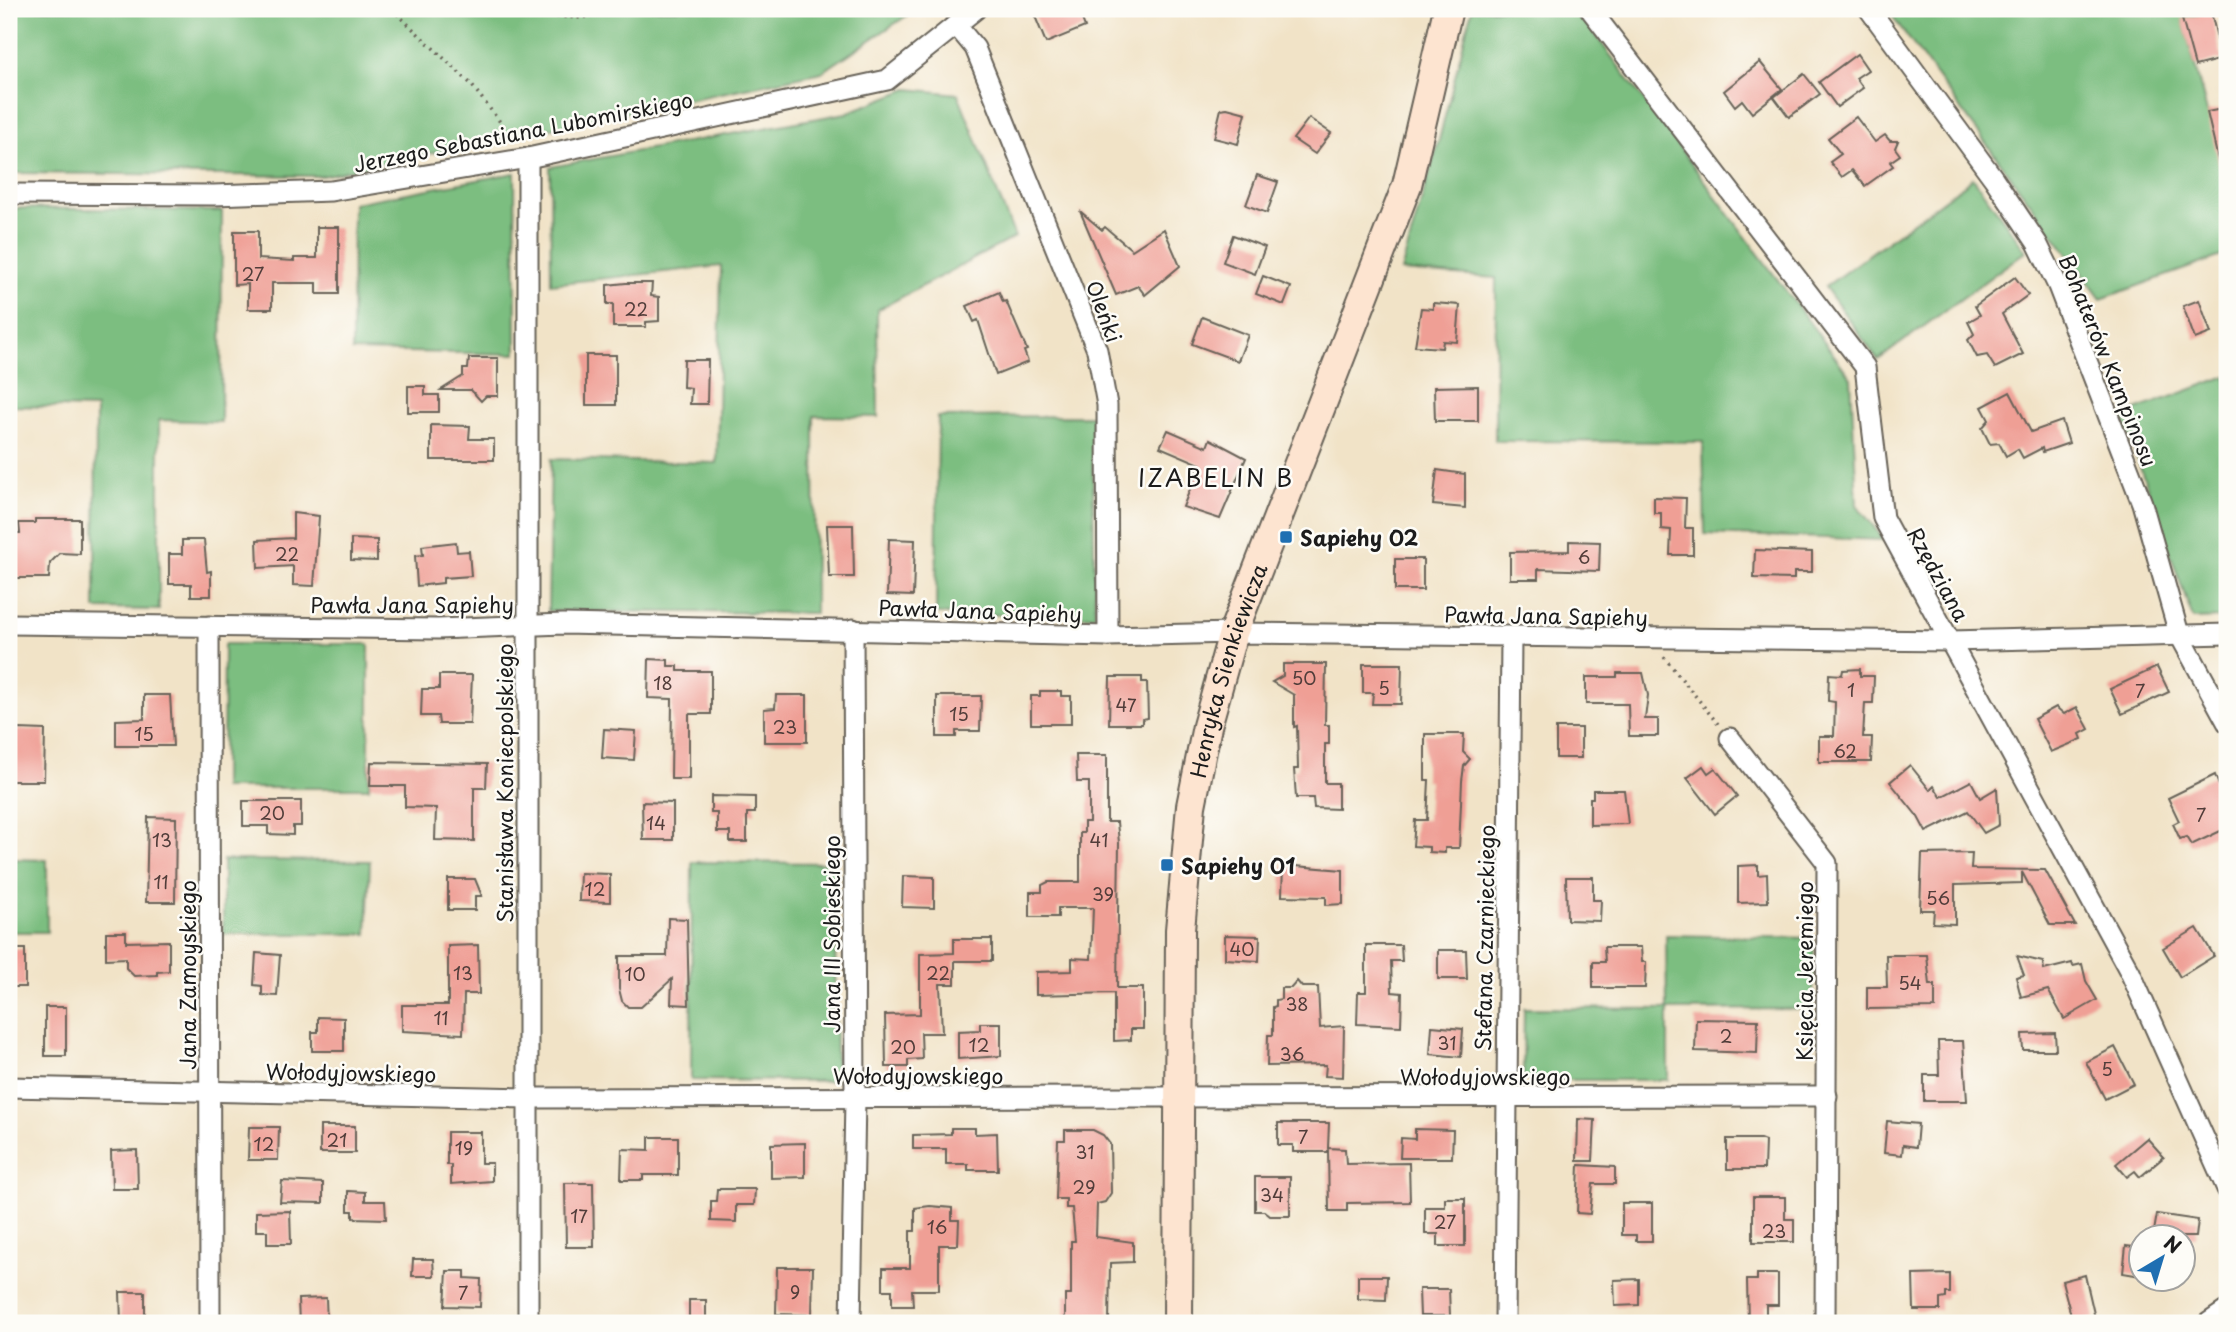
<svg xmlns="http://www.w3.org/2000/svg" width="2236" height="1332" viewBox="0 0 2236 1332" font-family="'Playpen Sans',sans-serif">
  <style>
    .forest { fill: #7bbe80; stroke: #4c6d4e; stroke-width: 2 }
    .building { fill: #ef9f95 }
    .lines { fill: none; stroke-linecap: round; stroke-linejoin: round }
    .street-casing { stroke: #676258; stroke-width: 23 }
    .secondary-casing { stroke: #676258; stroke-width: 32 }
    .path { stroke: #676258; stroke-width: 3.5; stroke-dasharray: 2 5; stroke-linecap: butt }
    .street { stroke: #fff; stroke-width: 19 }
    .secondary { stroke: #fde4d0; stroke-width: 28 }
    .poi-dot { fill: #1f6fb2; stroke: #fdfcf7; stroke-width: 2.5 }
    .labels { text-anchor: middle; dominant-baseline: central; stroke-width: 5; stroke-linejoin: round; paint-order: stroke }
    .number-label { font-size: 18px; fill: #513d3a }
    .street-label { font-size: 21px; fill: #1c1c1c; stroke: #fdfcf7 }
    .poi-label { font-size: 21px; font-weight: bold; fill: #1c1c1c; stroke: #fdfcf7; text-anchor: start }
    .quarter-label { font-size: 24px; letter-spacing: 2px; fill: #1c1c1c; stroke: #fdfcf7 }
  </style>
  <rect width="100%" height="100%" fill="#fdfcf7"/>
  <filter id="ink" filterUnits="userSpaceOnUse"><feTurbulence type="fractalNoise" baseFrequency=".0143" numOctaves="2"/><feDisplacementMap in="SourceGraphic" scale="14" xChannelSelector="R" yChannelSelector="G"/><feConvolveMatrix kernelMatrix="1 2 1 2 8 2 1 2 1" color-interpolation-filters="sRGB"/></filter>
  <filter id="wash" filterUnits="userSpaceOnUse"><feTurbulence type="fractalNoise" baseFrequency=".00686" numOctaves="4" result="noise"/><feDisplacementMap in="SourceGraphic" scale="28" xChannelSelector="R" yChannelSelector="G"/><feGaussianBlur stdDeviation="1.57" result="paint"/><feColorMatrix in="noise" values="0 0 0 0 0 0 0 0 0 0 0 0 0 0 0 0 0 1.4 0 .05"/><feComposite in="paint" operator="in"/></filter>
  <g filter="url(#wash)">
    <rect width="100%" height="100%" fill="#f1e3c7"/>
    <!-- forest -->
    <g class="forest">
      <polygon points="9,9 917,9 822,72 322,176 9,173"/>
      <polygon points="1472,9 1576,9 1851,378 1857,505 1884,540 1705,534 1703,442 1495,441 1496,278 1401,271 1439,140"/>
      <polygon points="1887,9 2201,9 2202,14 2183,20 2207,112 2227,157 2227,254 2101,299"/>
      <polygon points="908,89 958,94 1015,237 877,310 878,417 814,416 815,613 548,611 551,459 717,463 721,266 551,284 550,167 846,113"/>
      <polygon points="515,173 516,354 352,351 353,203"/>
      <polygon points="1973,178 2026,251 1878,360 1825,287"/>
      <polygon points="9,208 222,211 221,422 159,420 159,610 95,609 96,408 9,406"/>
      <polygon points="2227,376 2227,618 2193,619 2122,415"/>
      <polygon points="1092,416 1095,616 936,614 938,417"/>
      <polygon points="224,644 369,644 369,788 223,788"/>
      <polygon points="9,859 47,860 47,932 9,932"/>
      <polygon points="223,860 370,861 367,934 223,934"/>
      <polygon points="692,862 835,863 836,1081 691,1080"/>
      <polygon points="1666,935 1814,938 1813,1009 1668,1010 1668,1080 1523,1080 1524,1008 1667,1009"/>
    </g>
    <g id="blocks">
      <!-- building -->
      <g class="building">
        <polygon points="1032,9 1078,9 1085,27 1046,43"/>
        <polygon points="2211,12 2222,59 2195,66 2182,19"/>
        <polygon points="1857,54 1868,70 1856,78 1863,88 1837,107 1819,82"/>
        <polygon points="1760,62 1782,89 1752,113 1742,100 1735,106 1724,91"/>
        <polygon points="1804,74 1820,94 1789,117 1774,97"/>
        <polygon points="1227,108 1246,113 1238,144 1214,138 1221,109"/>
        <polygon points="2227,108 2227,168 2220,168 2207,112"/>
        <polygon points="1856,117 1875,142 1885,135 1890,141 1898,141 1895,148 1900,155 1890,162 1893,166 1865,186 1852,170 1842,177 1830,162 1841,154 1828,138"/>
        <polygon points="1309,118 1331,133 1315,154 1293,139"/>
        <polygon points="1257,175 1278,182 1267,213 1246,205"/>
        <polygon points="1080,211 1102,230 1105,227 1132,250 1164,229 1180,266 1145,295 1138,286 1116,295"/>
        <polygon points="317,227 339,227 339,294 317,294 317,283 272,283 272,309 248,309 248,284 234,285 234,231 258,231 258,259 294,261 294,258 317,258"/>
        <polygon points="1233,235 1265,247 1255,274 1223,262"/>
        <polygon points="1263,276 1291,287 1284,305 1256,294"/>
        <polygon points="2015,277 2028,295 2002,314 2023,354 1995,368 1987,355 1977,357 1968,340 1974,334 1968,322 1980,315 1975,306"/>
        <polygon points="626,283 652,283 651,296 659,297 659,321 646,322 646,327 613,327 613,304 607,304 607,285"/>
        <polygon points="999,292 1003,302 1006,301 1027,350 1024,351 1028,362 996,375 978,320 974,322 967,306"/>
        <polygon points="2199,300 2211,333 2195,339 2183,306"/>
        <polygon points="1433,303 1460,305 1457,342 1443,341 1442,348 1415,346 1421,308 1433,309"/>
        <polygon points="1202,317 1248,335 1238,361 1192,344"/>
        <rect x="586" y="355" width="30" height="50"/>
        <polygon points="469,358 498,358 498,396 486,396 481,401 471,390 441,390 463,376 463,369 468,369"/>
        <polygon points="684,360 708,360 707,404 690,404 691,388 683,387"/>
        <polygon points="408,386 425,386 425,395 439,395 439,412 408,412"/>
        <polygon points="1478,386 1478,421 1435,421 1434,387"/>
        <polygon points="2010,392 2031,432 2062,421 2069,443 2043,452 2042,448 2023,458 2018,449 2006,456 1999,443 1990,444 1982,428 1989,420 1982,407"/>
        <polygon points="431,425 470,426 469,439 494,439 494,460 431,460"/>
        <polygon points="1168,430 1207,447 1210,439 1246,458 1220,519 1183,507 1200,464 1160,447"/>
        <polygon points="1437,470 1465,474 1465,508 1433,505"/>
        <polygon points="1654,497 1686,498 1685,528 1693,528 1693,555 1670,555 1671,530 1661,529 1661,513 1654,513"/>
        <polygon points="293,513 319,516 314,586 293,585 293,566 258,568 257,540 293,538"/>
        <polygon points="35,519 80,519 80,554 60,553 50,563 49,578 9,578 9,533 20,533 19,523 35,523"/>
        <polygon points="827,525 853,525 854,577 829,577"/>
        <polygon points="351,539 377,540 377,561 351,560"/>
        <polygon points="889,539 915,540 913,596 887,595"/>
        <polygon points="182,540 204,540 207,572 211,571 211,596 191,596 191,584 169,584 169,554 182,554"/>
        <polygon points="1569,541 1600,542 1599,571 1538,569 1538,579 1510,579 1510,552 1569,551"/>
        <polygon points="456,542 457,552 469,551 471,576 443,578 443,583 417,586 415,556 423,555 422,546"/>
        <polygon points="1755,550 1812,552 1812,572 1794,572 1794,579 1754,578"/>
        <rect x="1395" y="559" width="28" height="31"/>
        <polygon points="649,659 668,660 668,666 678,666 678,671 711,671 711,714 689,714 689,779 671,779 672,699 648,698"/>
        <polygon points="1283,664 1326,664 1325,725 1329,725 1329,744 1325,744 1325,783 1338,783 1338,809 1314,808 1313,798 1296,798 1294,769 1298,769 1297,726 1294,727 1294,695 1272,682 1283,676"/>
        <polygon points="1363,664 1402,664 1401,704 1372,704 1373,693 1363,693"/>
        <polygon points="2157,667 2169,692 2122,714 2110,689"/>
        <polygon points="1860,669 1860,676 1874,676 1873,703 1865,703 1863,737 1872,737 1871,762 1819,762 1819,736 1834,736 1835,702 1828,701 1829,674 1842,675 1843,670"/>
        <polygon points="1617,673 1643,673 1648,695 1645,719 1658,719 1658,736 1629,736 1628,704 1586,704 1586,677 1617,677"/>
        <polygon points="439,675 472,675 470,724 439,724 438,716 421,716 422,689 439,689"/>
        <polygon points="1110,677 1142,677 1142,682 1147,682 1148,718 1142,719 1142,724 1109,724"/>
        <polygon points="1040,691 1061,691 1061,696 1071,696 1071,724 1031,724 1031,696 1040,696"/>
        <polygon points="144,695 170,695 173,746 116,746 116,720 144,719"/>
        <polygon points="776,695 807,695 807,742 764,742 764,709 775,708"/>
        <polygon points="937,696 981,696 980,731 956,731 956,737 937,737"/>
        <polygon points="2056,707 2064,714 2077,707 2089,729 2080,734 2082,739 2051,752 2034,719"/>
        <rect x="1556" y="728" width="25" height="30"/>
        <polygon points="19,729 45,730 44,781 9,781 9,730"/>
        <polygon points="604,729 636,731 634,760 602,758"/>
        <polygon points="1425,734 1464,734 1463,752 1470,759 1464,766 1462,781 1459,848 1445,848 1445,853 1429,852 1429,847 1413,846 1415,820 1427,820 1429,780 1425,780"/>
        <polygon points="1076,755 1107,755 1107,822 1117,822 1119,843 1117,988 1143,988 1143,1029 1131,1029 1131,1040 1114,1041 1114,993 1036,995 1036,972 1072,971 1072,958 1091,959 1093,908 1058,908 1058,917 1030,917 1030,892 1042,892 1042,885 1048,882 1080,882 1080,833 1084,833 1084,822 1089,822 1089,782 1077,782"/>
        <polygon points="371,762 487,764 486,788 474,788 474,841 435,840 436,808 405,807 405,786 370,786"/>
        <polygon points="1910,765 1930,790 1934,786 1941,797 1971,781 1980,798 1997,788 1999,825 1984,833 1968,811 1926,832 1918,817 1890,782"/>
        <polygon points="1703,766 1708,773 1715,768 1737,796 1715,814 1687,778"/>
        <polygon points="2215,775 2227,806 2227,828 2191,845 2186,837 2180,839 2173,824 2179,821 2168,798"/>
        <polygon points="1593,790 1624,790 1628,824 1590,825 1590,798 1593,798"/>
        <polygon points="711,796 755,797 755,813 747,813 747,842 730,842 730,832 717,832 717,813 711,813"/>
        <polygon points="243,801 301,801 301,826 293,826 293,835 268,834 268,826 243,826"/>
        <polygon points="642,802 673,803 673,840 643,840"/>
        <polygon points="148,817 176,818 175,902 146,902"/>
        <polygon points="1972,853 1971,869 2045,870 2075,925 2050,925 2022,872 2022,883 1955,885 1955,924 1933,923 1934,910 1920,910 1922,854"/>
        <polygon points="1283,865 1343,870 1343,904 1326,905 1326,897 1282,896"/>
        <polygon points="1758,865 1758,875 1767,874 1768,902 1738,903 1738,866"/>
        <polygon points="580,873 610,874 610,902 579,901"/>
        <polygon points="903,876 934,877 934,908 902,907"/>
        <polygon points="1566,877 1593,877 1593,900 1601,900 1600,921 1567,920"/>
        <polygon points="448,879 475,879 482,896 475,896 475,910 448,910"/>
        <polygon points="668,918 687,919 689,1005 671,1004 672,979 641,1007 628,1007 622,1001 619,989 619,956 667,956"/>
        <polygon points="2197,928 2214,956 2180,977 2163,948"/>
        <polygon points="106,932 126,932 126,942 169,941 169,971 157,972 157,975 134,976 126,968 126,958 106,959"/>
        <polygon points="1225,935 1260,936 1259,961 1225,959"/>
        <polygon points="954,939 992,939 992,961 955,961 955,984 940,984 942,1033 921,1033 922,1059 908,1060 908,1067 886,1067 885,1015 920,1014 920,954 954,953"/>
        <polygon points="478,945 479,994 464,994 463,1034 402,1031 402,1005 448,1005 448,946"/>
        <polygon points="1366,945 1401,945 1402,961 1391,961 1392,992 1402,993 1401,1026 1357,1024 1358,992 1366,992"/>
        <polygon points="1604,947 1641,947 1642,962 1646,962 1645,988 1593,988 1593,962 1605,962"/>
        <rect x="9" y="949" width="16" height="38"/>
        <polygon points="1438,950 1466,950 1467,979 1438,979"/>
        <polygon points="256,953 280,955 277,996 262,995 262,986 254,985"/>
        <polygon points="1886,955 1927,955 1930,985 1935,985 1935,1008 1867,1009 1867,987 1887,987"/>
        <polygon points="2017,956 2043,962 2044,970 2072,963 2073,966 2082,964 2086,981 2097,1000 2064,1019 2048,990 2021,997 2016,977 2024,975"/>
        <polygon points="1297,981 1302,987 1318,987 1320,1028 1344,1026 1343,1077 1325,1076 1326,1065 1267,1066 1268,1035 1273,1035 1273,1007 1276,1006 1276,1000 1281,999 1281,988 1291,988"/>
        <rect x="45" y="1007" width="21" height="49"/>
        <polygon points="318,1017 344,1018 344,1051 312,1051 312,1032 318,1032"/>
        <polygon points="1696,1019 1758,1020 1757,1053 1695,1051"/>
        <polygon points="980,1023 1001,1023 1001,1056 958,1059 958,1031 980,1030"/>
        <polygon points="1432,1026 1463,1029 1461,1057 1430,1054"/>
        <polygon points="2055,1033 2056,1050 2023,1050 2022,1034"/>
        <polygon points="1938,1041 1963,1041 1967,1101 1924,1101 1924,1075 1939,1075"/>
        <polygon points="2115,1047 2134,1084 2105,1099 2086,1062"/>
        <polygon points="1578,1119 1595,1120 1593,1161 1577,1161"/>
        <polygon points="1887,1121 1918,1124 1916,1147 1903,1145 1902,1155 1884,1153"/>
        <polygon points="1278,1123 1329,1123 1328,1148 1345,1149 1346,1164 1409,1163 1410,1202 1347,1203 1347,1211 1329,1211 1328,1149 1328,1152 1293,1152 1293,1145 1278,1145"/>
        <rect x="320" y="1126" width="35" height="27"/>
        <polygon points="249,1127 279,1127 278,1160 248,1160"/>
        <polygon points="951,1128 975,1128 975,1134 997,1133 998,1170 968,1170 968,1164 946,1164 946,1149 913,1149 913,1135 951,1134"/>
        <polygon points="1415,1129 1453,1130 1452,1158 1400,1158 1401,1138 1415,1139"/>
        <polygon points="1065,1130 1093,1130 1103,1135 1110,1144 1111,1193 1105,1202 1097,1204 1096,1237 1133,1242 1133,1262 1110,1263 1109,1323 1065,1323 1065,1295 1071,1295 1071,1241 1075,1241 1072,1208 1066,1208 1066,1199 1056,1199 1058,1140 1065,1140"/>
        <polygon points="447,1132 481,1132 481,1163 492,1163 492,1181 451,1184 451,1165 447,1165"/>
        <polygon points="649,1137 678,1137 678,1175 643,1175 643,1180 621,1180 622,1149 649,1150"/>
        <polygon points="2147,1138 2164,1157 2140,1177 2135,1171 2127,1177 2116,1164"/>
        <polygon points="1727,1139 1760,1139 1765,1141 1764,1169 1727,1169"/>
        <polygon points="805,1143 805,1177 771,1178 771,1144"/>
        <polygon points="137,1150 138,1189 112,1189 111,1151"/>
        <polygon points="1579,1165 1615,1167 1615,1184 1593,1184 1590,1214 1577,1213"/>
        <polygon points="1255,1177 1290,1177 1290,1216 1270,1216 1264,1211 1255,1211"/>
        <polygon points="282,1181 323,1183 323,1203 280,1202"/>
        <polygon points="565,1183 593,1183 594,1247 566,1247"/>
        <polygon points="717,1189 755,1189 754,1205 736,1205 736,1222 711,1221 711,1201 716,1201"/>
        <polygon points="348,1191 365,1192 365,1201 385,1201 386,1219 353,1218 353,1211 348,1211"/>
        <polygon points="1753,1197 1785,1197 1785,1219 1794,1219 1794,1242 1753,1242"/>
        <polygon points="1445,1198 1465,1198 1465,1246 1438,1246 1438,1234 1425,1234 1425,1207 1445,1207"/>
        <polygon points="1622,1203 1652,1203 1652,1241 1636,1241 1636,1235 1622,1235"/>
        <polygon points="930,1206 952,1208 952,1220 959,1220 958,1245 939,1245 939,1290 912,1290 913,1306 892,1306 892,1290 883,1290 883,1268 910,1268 910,1231 915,1231 915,1208"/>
        <polygon points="290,1211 291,1244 267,1244 267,1231 256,1231 256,1212"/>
        <polygon points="2157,1214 2198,1220 2196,1237 2153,1237"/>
        <polygon points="2126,1246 2141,1248 2141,1276 2123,1273"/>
        <polygon points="413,1259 433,1259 434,1276 412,1276"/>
        <polygon points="777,1267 813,1267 812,1315 776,1314"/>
        <polygon points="447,1271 465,1271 465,1278 481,1279 480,1307 445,1306"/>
        <polygon points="1757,1274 1778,1274 1778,1305 1766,1305 1766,1323 1748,1323 1747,1280 1757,1280"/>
        <polygon points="1950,1274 1950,1293 1946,1293 1946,1298 1940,1299 1940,1310 1914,1310 1913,1275"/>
        <polygon points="2085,1275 2095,1318 2073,1323 2062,1281"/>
        <polygon points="1358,1276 1387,1276 1386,1300 1358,1299"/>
        <polygon points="1639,1279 1639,1305 1615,1306 1614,1280"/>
        <polygon points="1419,1289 1449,1289 1450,1316 1420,1316"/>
        <polygon points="120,1292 145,1292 145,1323 121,1323"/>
        <polygon points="326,1298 327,1323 299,1323 298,1299"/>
        <rect x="689" y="1300" width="17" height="23"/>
      </g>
    </g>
  </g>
  <g filter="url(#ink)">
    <use href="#blocks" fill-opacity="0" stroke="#676258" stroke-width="2"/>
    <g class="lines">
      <!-- street casing -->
      <g class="street-casing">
        <g id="street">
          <polyline points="1590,9 1865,367 1883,518 2130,972 2227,1189"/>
          <polyline points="1869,9 1994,179 2037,243 2058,286 2142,503 2179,634 2227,722"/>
          <polyline points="956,25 975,48 1097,350 1107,405 1108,636"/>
          <polyline points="528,158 528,1323"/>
          <polyline points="9,194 214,195 331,191 528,158 887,80 976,9"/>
          <polyline points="9,624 438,629 563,624 1108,636 1233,633 1950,641 2227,634"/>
          <polyline points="209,626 210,1323"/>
          <polyline points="1730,738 1827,863 1825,1323"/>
          <polyline points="9,1087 528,1098 1827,1096"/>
          <polyline points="851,1323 855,1098 853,629"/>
          <polyline points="1505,1323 1511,638"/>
          <polyline points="2208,1323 2227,1310"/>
        </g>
      </g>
      <!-- secondary casing -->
      <g class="secondary-casing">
        <g id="secondary">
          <path id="s1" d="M1178,1323L1180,930L1191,806L1207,726L1233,633L1407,185L1448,9"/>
        </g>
      </g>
      <!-- path -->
      <g class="path">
        <polyline points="392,9 470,83 514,140"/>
        <polyline points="452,9 481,13 581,18 640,9"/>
        <polyline points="1664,657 1718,724"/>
      </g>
      <!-- street -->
      <use href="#street" class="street"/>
      <!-- secondary -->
      <use href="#secondary" class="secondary"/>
    </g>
  </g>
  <!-- markers -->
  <g class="poi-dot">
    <rect x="1279" y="530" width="14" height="14" rx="3.5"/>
    <rect x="1160" y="858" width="14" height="14" rx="3.5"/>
  </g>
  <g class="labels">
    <!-- number labels -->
    <g class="number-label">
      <text x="253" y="273">27</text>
      <text x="636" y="308">22</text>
      <text x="287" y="553">22</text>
      <text x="1584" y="556">6</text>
      <text x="1304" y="677">50</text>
      <text x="663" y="682">18</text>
      <text x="1384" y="687">5</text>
      <text x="1851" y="689">1</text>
      <text x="2140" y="690">7</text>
      <text x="1126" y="704">47</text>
      <text x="959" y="713">15</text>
      <text x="785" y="726">23</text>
      <text x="144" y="733">15</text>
      <text x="1845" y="750">62</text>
      <text x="272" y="812">20</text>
      <text x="2201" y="814">7</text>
      <text x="656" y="822">14</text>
      <text x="162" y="839">13</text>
      <text x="1099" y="839">41</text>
      <text x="161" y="881">11</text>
      <text x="595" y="888">12</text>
      <text x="1103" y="893">39</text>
      <text x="1938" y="897">56</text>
      <text x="1242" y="948">40</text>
      <text x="463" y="972">13</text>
      <text x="938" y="972">22</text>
      <text x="635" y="973">10</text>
      <text x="1910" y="982">54</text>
      <text x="1297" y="1003">38</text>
      <text x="441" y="1017">11</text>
      <text x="1726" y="1035">2</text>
      <text x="1447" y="1042">31</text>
      <text x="979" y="1044">12</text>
      <text x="903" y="1046">20</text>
      <text x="1292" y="1053">36</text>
      <text x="2107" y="1068">5</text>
      <text x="1303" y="1136">7</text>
      <text x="337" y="1139">21</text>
      <text x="264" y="1143">12</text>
      <text x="464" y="1147">19</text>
      <text x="1085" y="1151">31</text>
      <text x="1084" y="1186">29</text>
      <text x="1272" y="1194">34</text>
      <text x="579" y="1215">17</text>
      <text x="1445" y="1221">27</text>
      <text x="937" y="1226">16</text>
      <text x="1774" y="1230">23</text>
      <text x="795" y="1291">9</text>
      <text x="463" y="1292">7</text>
    </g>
    <!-- street labels -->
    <g class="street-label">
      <text transform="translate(523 131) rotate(-11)">Jerzego Sebastiana Lubomirskiego</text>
      <text transform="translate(1105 311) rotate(70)">Oleńki</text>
      <text transform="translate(2109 360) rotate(68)">Bohaterów Kampinosu</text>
      <text transform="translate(1939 574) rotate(61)">Rzędziana</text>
      <text x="412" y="604">Pawła Jana Sapiehy</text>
      <text transform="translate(980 610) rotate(2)">Pawła Jana Sapiehy</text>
      <text transform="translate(1546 615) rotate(1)">Pawła Jana Sapiehy</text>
      <text stroke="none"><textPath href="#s1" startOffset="658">Henryka Sienkiewicza</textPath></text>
      <text transform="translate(504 783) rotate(-90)">Stanisława Koniecpolskiego</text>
      <text transform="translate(831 934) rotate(-90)">Jana III Sobieskiego</text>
      <text transform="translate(1484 938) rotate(-89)">Stefana Czarnieckiego</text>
      <text transform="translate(1804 971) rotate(-90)">Księcia Jeremiego</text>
      <text transform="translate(187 975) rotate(-90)">Jana Zamoyskiego</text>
      <text transform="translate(351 1072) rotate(1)">Wołodyjowskiego</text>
      <text x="918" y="1075">Wołodyjowskiego</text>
      <text x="1485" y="1076">Wołodyjowskiego</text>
    </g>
    <!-- poi labels -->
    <g class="poi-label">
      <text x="1300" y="537">Sapiehy 02</text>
      <text x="1181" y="865">Sapiehy 01</text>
    </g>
    <!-- quarter labels -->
    <g class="quarter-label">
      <text x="1216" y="477">IZABELIN B</text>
    </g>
  </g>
  <!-- margin -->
  <rect width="2236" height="1332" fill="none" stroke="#fdfcf7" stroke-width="35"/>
  <!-- north arrow -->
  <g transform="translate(2162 1258) rotate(38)"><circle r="33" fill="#fdfcf7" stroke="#a3a29f" stroke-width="2"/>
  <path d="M0-5L12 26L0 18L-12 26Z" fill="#1f6fb2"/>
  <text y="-10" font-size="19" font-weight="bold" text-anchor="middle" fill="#1c1c1c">N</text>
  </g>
</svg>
